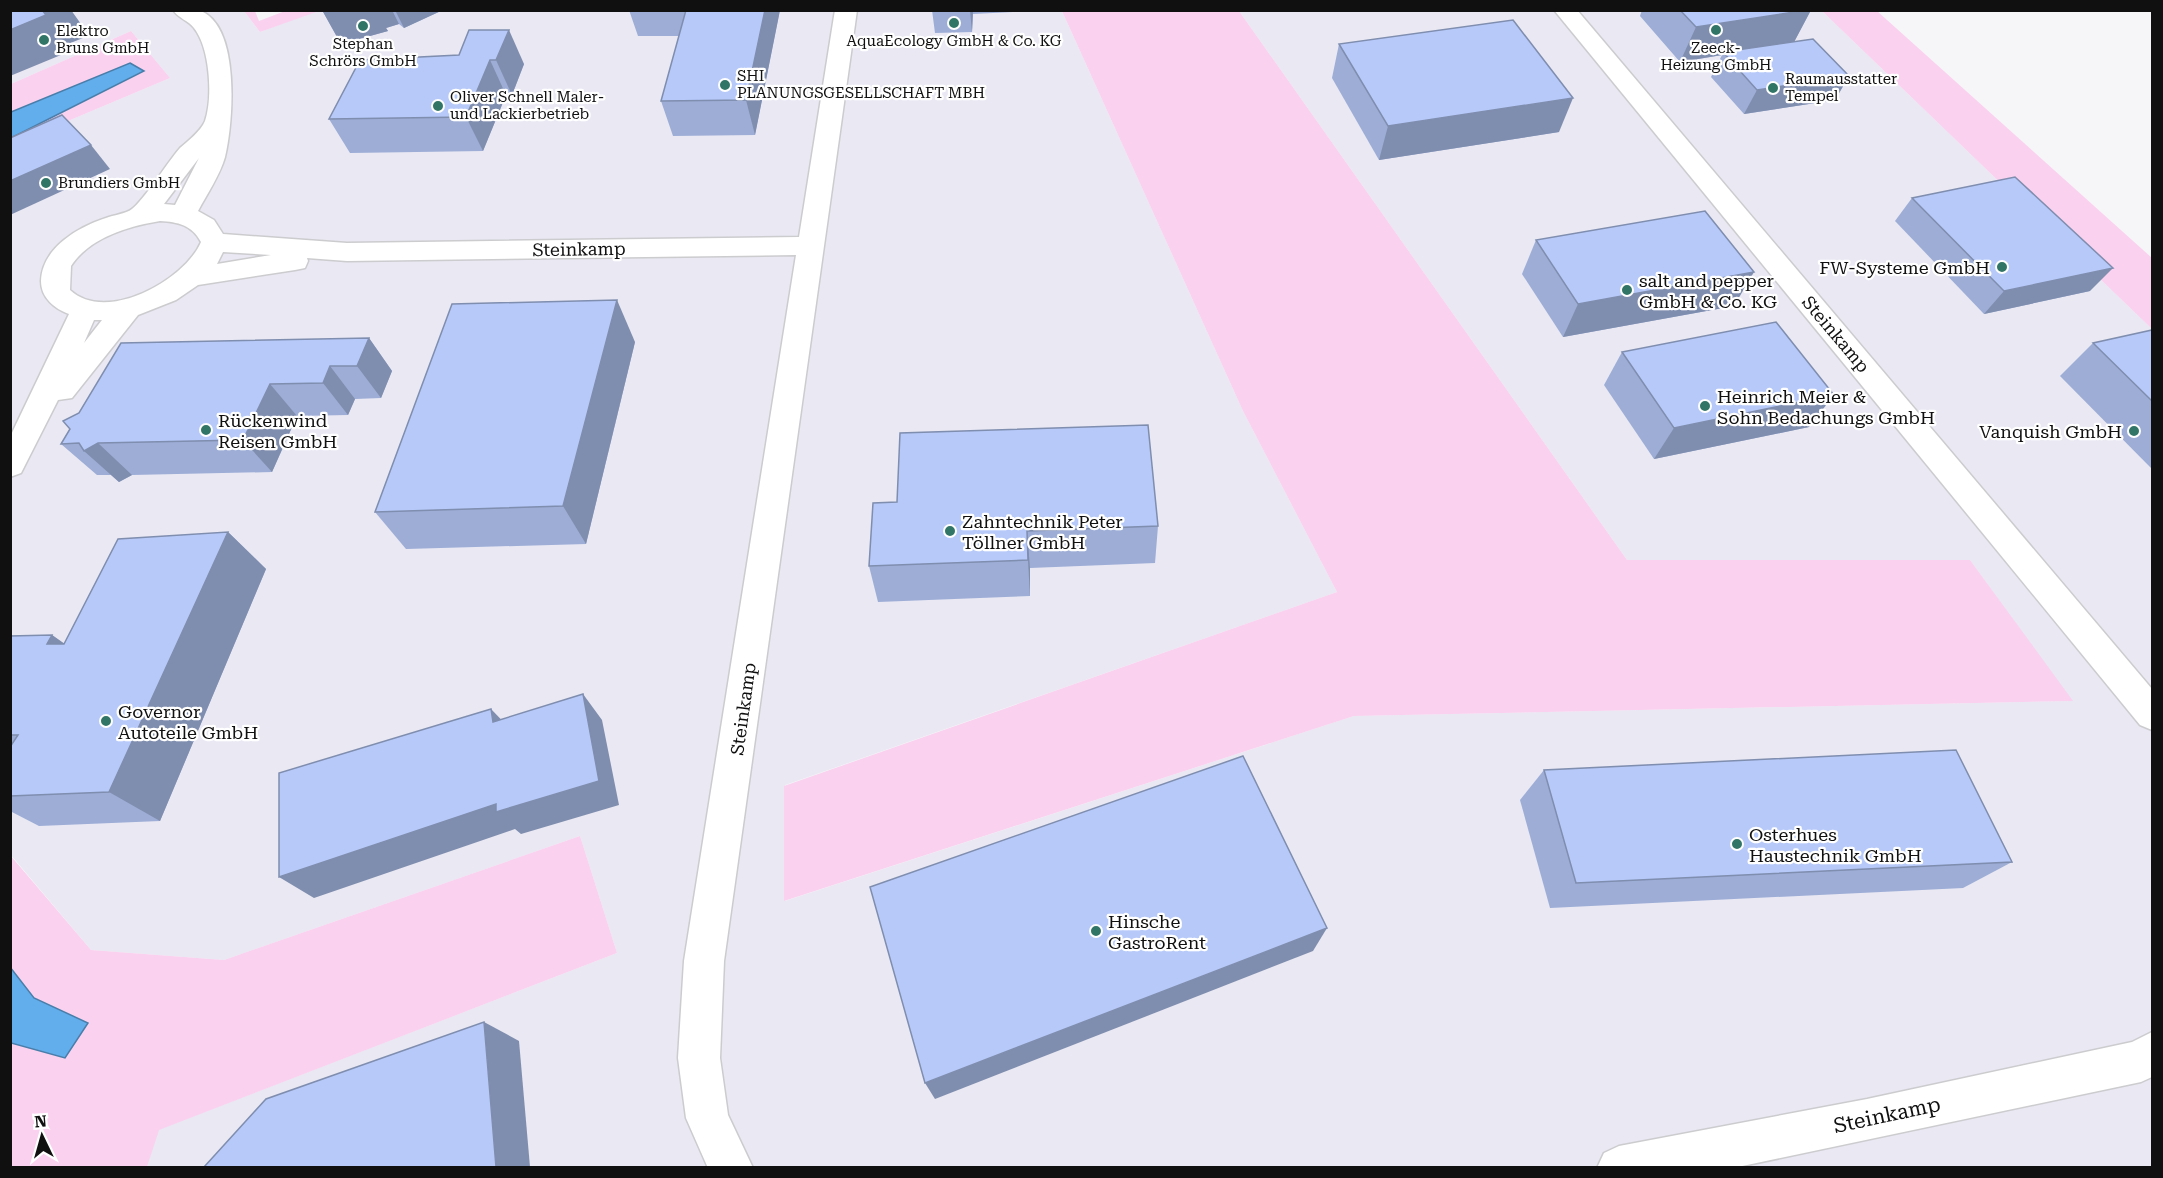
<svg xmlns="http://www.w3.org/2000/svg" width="2163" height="1178" viewBox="0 0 2163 1178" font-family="'Roboto Serif',serif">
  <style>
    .built { fill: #e9e8f3 }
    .green { fill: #fad1ef }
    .water { fill: #62adeb; stroke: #497eaa; stroke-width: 1.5 }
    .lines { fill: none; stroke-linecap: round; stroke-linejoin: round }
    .minor-casing { stroke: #cccccf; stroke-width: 3 }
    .minor { fill: #fff; fill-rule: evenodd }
    .wall { fill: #9dadd6 }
    .shaded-wall { fill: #7f8dae }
    .building { fill: #b6c9f9; stroke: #7f8dae; stroke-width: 1.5 }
    .poi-dot { fill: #317567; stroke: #fff; stroke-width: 2 }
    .labels { text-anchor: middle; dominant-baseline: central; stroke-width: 4.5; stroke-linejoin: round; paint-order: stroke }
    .far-poi-label { font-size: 15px; fill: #101011; stroke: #fff; text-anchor: start }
    .street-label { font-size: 18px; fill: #101011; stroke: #fff }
    .poi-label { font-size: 18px; fill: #101011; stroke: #fff; text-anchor: start }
    .near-street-label { font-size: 21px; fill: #101011; stroke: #fff }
  </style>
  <rect width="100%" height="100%" fill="#f6f6f9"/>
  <!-- built -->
  <polygon class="built" points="319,10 1062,11 1243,411 1337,592 785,785 785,901 1354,716 2072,701 1970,560 1627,560 1239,11 1822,11 2152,329 2152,1167 147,1167 158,1130 617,953 580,836 224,960 91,950 11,855 11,145 170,78 131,31 11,84 11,11 244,11 260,32"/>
  <!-- green -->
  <g class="green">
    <polygon points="244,11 255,11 259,21 285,11 319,11 260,32"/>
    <polygon points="1062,11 1239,11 1627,560 1970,560 2073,701 1354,716 784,901 784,786 1337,592 1243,411"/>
    <polygon points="1822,11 1877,11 2152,258 2152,329"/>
    <polygon points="131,31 170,78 11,145 11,138 144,71 130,63 11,112 11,84"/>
    <polygon points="580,836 617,953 159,1130 147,1167 11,1167 11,1043 65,1058 87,1023 34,998 11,967 10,855 91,950 224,960"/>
  </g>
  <!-- water -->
  <g class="water">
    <polygon points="130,63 144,71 11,138 11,112"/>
    <polygon points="10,967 34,998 88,1023 65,1058 11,1043"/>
  </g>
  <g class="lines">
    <!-- minor casing -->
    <g class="minor-casing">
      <g id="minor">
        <path d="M173,10C181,10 193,8 201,11C241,28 233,124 225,157C220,175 207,194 198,211L214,220L223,234L347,243L799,237L835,10H857L724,961L720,1058L728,1115L753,1168H708L686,1118L678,1058L684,961L796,255L347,261L307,258L308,261L305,268L295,270L198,285L176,300L138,315L72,398L58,400L21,473L10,477V437L69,314C55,309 41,298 41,281C42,248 78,227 106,218C113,215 126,214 132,209C144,200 167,163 180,148C188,141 201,131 205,121C213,97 210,48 194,28C189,21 178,18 173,10ZM199,158L175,205L164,204ZM160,221C178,222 192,225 201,242C185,280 106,324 70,290L71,266C89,238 129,226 160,221ZM223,252L271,255L217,264ZM94,320H102L84,343Z"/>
        <polygon points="1554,10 1577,10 2152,689 2152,730 2140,725"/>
        <polygon points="2152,1032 2152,1077 2141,1082 1733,1168 1597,1168 1604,1153 1619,1146 1867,1099 2132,1042"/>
      </g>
    </g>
    <!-- minor -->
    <use href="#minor" class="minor"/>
  </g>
  <!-- wall -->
  <g class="wall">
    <polygon points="322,10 443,10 404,28 399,24 386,28 388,31 341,44"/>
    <polygon points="629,10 780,10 755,135 673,136 661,101 679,36 638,36"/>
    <polygon points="932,10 1013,10 1013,12 973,14 972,32 935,33"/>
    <polygon points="1642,10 1811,10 1794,42 1849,76 1835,100 1744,114 1711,77 1722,55 1680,62 1640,16"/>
    <polygon points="1339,44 1559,132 1379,160 1332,78"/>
    <polygon points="459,55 524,64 512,95 506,95 483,151 350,153 329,119"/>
    <polygon points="1912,198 2090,291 1984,314 1895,221"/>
    <polygon points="1536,240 1734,306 1563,337 1522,274"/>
    <polygon points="2152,330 2152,469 2060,376 2093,343"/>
    <polygon points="369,338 392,371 381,398 355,399 348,415 297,416 272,472 132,475 119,482 111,475 97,475 61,444"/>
    <polygon points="635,342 586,544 406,549 375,512"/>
    <polygon points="1622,352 1809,427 1654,459 1604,385"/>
    <polygon points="897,502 1158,526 1155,563 1030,568 1030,596 878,602 869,566"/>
    <polygon points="228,532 266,569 160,821 39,826 10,811 10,636 52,635 64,644"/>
    <polygon points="1544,770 2012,862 1963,888 1550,908 1520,800"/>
  </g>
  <!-- shaded-wall -->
  <g class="shaded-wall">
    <polygon points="36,10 71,10 86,31 88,36 68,44 73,50 10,76 10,30"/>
    <polygon points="322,10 392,10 399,24 386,28 388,31 341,44"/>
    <polygon points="395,10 443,10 404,28"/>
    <polygon points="765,10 780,10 755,135 746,100"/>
    <polygon points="970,10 973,10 972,32"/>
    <polygon points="1807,10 1811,10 1793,44 1723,52 1722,55 1680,62 1696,27"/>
    <polygon points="509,30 524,64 512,95 496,60"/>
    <polygon points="490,60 506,95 483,151 466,117"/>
    <polygon points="1849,76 1835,100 1744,114 1757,90"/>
    <polygon points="1573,98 1559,132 1379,160 1388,126"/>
    <polygon points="91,145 110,169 10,215 10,181"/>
    <polygon points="2113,268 2090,291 1984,314 2004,291"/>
    <polygon points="1754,272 1734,306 1563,337 1578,304"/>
    <polygon points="617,300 635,342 586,544 563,506"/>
    <polygon points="369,338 392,371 381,398 357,366"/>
    <polygon points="330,366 355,399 348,415 323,383"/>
    <polygon points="270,384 297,416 272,472 243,440"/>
    <polygon points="1834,395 1809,427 1654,459 1674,428"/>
    <polygon points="98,443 132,475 119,482 84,451"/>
    <polygon points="1027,531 1030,568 1030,596 1028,560"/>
    <polygon points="228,532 266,569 160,821 109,792"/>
    <polygon points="52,635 101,669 47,644"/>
    <polygon points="583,694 602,720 619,805 521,834 515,829 314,898 279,877"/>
    <polygon points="491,709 515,734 493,722"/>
    <polygon points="1327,928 1313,951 935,1099 925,1083"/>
    <polygon points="484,1022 519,1041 530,1167 496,1167"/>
  </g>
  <!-- building -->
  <g class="building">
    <polygon points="10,10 42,10 46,15 10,30"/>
    <polygon points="686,10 765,10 746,100 661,101"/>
    <polygon points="1680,10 1807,10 1696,27"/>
    <polygon points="1513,20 1573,98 1388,126 1339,44"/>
    <polygon points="469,30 509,30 496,60 490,60 466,117 329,119 360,60 459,55"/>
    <polygon points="1813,39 1849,76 1757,90 1723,52"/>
    <polygon points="62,115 91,145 10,181 10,138"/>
    <polygon points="2015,177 2113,268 2004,291 1912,198"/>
    <polygon points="1705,211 1754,272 1578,304 1536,240"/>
    <polygon points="617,300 563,506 375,512 452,304"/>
    <polygon points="1776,322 1834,395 1674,428 1622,352"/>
    <polygon points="2152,330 2152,401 2093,343"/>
    <polygon points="369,338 357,366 330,366 323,383 270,384 243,440 98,443 84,451 79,443 61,444 70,429 63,421 79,413 121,343"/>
    <polygon points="1148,425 1158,526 1027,531 1028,560 869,566 873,503 897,502 900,433"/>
    <polygon points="228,532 109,792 10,796 10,747 18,735 10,735 10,636 52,635 47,644 64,644 118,539"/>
    <polygon points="583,694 599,781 496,812 496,804 279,877 279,773 491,709 493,722"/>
    <polygon points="1956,750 2012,862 1576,883 1544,770"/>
    <polygon points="1243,756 1327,928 925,1083 870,887"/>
    <polygon points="484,1022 496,1167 204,1167 266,1099"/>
  </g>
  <!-- markers -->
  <g class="poi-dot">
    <circle cx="954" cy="23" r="6"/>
    <circle cx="363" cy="26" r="6"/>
    <circle cx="1716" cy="30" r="6"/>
    <circle cx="44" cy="40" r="6"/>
    <circle cx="725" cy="85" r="6"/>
    <circle cx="1773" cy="88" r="6"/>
    <circle cx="438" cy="106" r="6"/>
    <circle cx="46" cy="183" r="6"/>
    <circle cx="2002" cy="267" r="6"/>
    <circle cx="1627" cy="290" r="6"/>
    <circle cx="1705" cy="406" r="6"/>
    <circle cx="206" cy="430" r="6"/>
    <circle cx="2134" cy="431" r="6"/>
    <circle cx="950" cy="531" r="6"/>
    <circle cx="106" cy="721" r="6"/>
    <circle cx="1737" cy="844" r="6"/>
    <circle cx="1096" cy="931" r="6"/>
  </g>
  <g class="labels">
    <!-- far-poi labels -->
    <g class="far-poi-label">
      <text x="56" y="31">Elektro<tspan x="56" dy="17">Bruns GmbH</tspan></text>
      <text x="954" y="41" text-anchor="middle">AquaEcology GmbH &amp; Co. KG</text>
      <text x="363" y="44" text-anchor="middle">Stephan<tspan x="363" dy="17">Schrörs GmbH</tspan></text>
      <text x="1716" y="48" text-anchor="middle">Zeeck-<tspan x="1716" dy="17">Heizung GmbH</tspan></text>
      <text x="737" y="76">SHI<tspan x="737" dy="17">PLANUNGSGESELLSCHAFT MBH</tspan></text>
      <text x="1785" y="79">Raumausstatter<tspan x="1785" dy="17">Tempel</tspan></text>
      <text x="450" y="97">Oliver Schnell Maler-<tspan x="450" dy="17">und Lackierbetrieb</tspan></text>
      <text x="58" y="183">Brundiers GmbH</text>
    </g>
    <!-- street labels -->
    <g class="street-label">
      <text transform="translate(579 249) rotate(-1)">Steinkamp</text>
      <text transform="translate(1836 334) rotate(50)">Steinkamp</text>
      <text transform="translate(743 709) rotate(-82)">Steinkamp</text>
    </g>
    <!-- poi labels -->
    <g class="poi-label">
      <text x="1990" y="267" text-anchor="end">FW-Systeme GmbH</text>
      <text x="1639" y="280">salt and pepper<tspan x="1639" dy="21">GmbH &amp; Co. KG</tspan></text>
      <text x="1717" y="396">Heinrich Meier &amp;<tspan x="1717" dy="21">Sohn Bedachungs GmbH</tspan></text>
      <text x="218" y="420">Rückenwind<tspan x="218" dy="21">Reisen GmbH</tspan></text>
      <text x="2122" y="431" text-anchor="end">Vanquish GmbH</text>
      <text x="962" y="521">Zahntechnik Peter<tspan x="962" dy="21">Töllner GmbH</tspan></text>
      <text x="118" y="711">Governor<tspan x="118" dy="21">Autoteile GmbH</tspan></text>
      <text x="1749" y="834">Osterhues<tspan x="1749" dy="21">Haustechnik GmbH</tspan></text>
      <text x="1108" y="921">Hinsche<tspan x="1108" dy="21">GastroRent</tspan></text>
    </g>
    <!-- near-street labels -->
    <g class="near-street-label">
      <text transform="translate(1887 1115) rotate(-12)">Steinkamp</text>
    </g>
  </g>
  <!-- border -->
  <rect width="2163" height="1178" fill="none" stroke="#101011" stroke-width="24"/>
  <!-- north arrow -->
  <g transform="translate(42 1136) rotate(355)" stroke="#ffffff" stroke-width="4.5" paint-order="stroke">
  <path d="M0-4.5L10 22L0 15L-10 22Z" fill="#101011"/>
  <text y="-9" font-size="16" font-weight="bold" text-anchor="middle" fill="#101011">N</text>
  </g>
</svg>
